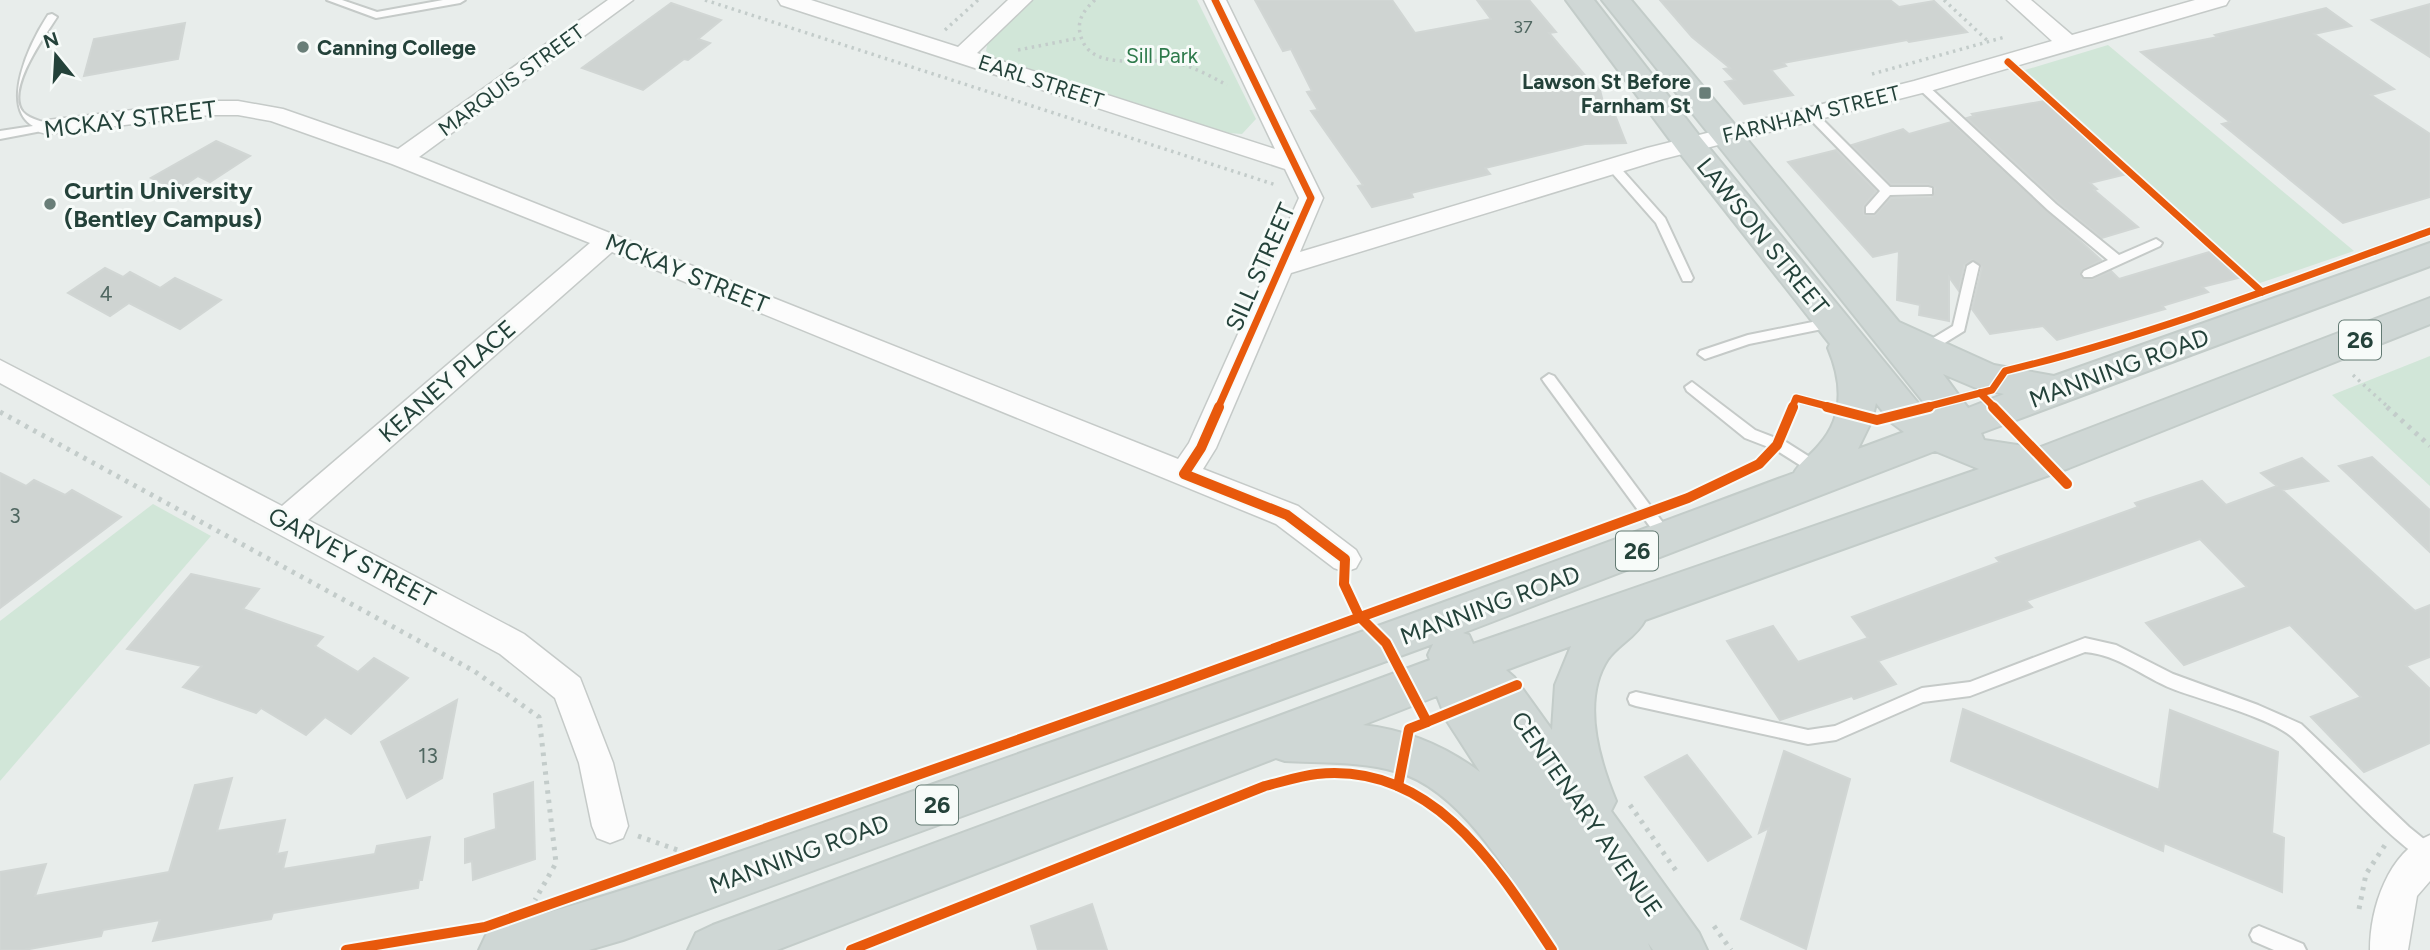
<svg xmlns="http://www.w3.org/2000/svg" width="2430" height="950" viewBox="0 0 2430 950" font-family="Figtree,sans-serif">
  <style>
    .green { fill: #d1e6d8 }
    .building { fill: #cfd4d2; stroke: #d1d6d4; stroke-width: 2 }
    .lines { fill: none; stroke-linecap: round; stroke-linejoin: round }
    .lane-casing { stroke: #c5cac8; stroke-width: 4 }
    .street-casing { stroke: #c5cac8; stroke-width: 3 }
    .primary-casing { stroke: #c3ccc9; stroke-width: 4 }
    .path-far1 { stroke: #c3ccca; stroke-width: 3.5; stroke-dasharray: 2.5 4.5; stroke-linecap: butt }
    .path { stroke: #c3ccca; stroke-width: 5; stroke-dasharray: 3.5 6; stroke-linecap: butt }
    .lane { fill: #fcfcfc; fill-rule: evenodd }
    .street { fill: #fcfcfc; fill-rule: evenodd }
    .primary { fill: #cfd7d5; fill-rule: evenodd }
    .cycleway-far1-casing { stroke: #f7fbf9; stroke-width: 10 }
    .cycleway-casing { stroke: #f7fbf9; stroke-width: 14 }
    .cycleway-far1 { stroke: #e8590c; stroke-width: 7 }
    .cycleway { stroke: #e8590c; stroke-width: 10 }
    .poi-dot { fill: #697e78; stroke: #f7fbf9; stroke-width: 2.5 }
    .labels { text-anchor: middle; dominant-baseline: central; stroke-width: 6; stroke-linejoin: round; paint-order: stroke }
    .far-number-label { font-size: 18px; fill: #506761 }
    .far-poi-label { font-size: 21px; font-weight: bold; fill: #24423a; stroke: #f7fbf9; text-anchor: start }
    .far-park-label { font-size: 21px; fill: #2d7a4b; stroke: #f7fbf9 }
    .far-street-label { font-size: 21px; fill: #24423a; stroke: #f7fbf9 }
    .number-label { font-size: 21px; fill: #506761 }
    .shield { fill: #f7fbf9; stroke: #637a73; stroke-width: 2 }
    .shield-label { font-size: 23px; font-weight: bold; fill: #24423a }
    .street-label { font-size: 24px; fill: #24423a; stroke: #f7fbf9 }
    .poi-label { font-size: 24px; font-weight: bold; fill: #24423a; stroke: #f7fbf9; text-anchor: start }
  </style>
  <rect width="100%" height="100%" fill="#e8edeb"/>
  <!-- green -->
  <g class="green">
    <polygon points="1029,0 1197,0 1256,119 1242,134 1228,133 996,60 986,51 988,40"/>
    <polygon points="2108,45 2354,251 2260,283 2025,70"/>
    <polygon points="2430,356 2430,486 2332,395"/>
    <polygon points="153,504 211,536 0,781 0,621"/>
  </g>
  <!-- building -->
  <g class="building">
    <polygon points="1255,0 1392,0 1415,33 1491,19 1477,0 1529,0 1556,32 1549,33 1594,86 1599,86 1605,110 1613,110 1626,143 1585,144 1485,168 1490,174 1411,193 1413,197 1372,207 1358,186 1363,185 1311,111 1318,110 1307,92 1312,91 1291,49 1283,51"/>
    <polygon points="1660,0 1890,0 1899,7 1934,1 1967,32 1909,42 1907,40 1783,63 1786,66 1771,70 1793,95 1744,104 1725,82 1735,80 1724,69 1730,68 1692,37"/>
    <polygon points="671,3 721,20 698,39 710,43 688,60 684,59 643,90 582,68"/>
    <polygon points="2430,4 2430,57 2372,20"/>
    <polygon points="2326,8 2351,26 2314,34 2394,89 2371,95 2430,134 2430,197 2343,223 2222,124 2230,122 2141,52 2218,37 2215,35"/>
    <polygon points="185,23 178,59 84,76 94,39"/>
    <polygon points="2044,101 2123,175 2090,183 2097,189 2094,190 2138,227 2102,238 2058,202 1967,118 1974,116 1972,114"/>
    <polygon points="1951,122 2101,260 2082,270 2082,278 2093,279 2111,271 2119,279 2209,252 2238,278 2202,287 2208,292 2162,306 2165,309 2057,340 2043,326 1990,334 1972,309 1982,267 1972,260 1964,265 1959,291 1949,277 1949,321 1919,315 1920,305 1897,300 1899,251 1873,257 1788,162 1836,150 1876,191 1863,207 1864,215 1874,216 1891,198 1932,197 1935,188 1928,184 1891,184 1852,145 1903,129 1909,134"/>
    <polygon points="216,141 250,156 210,182 198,176 177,190 151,178"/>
    <polygon points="105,268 123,277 130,272 160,288 175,278 221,300 180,329 129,303 110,316 68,293"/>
    <polygon points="2372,457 2430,510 2430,552 2339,466"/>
    <polygon points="2302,458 2328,481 2282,490 2415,611 2430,605 2430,657 2406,666 2430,689 2430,743 2364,772 2311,717 2361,697 2290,625 2184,665 2146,623 2247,587 2200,539 2026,601 2032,607 1878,661 1896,684 1854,699 1852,696 1780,720 1727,641 1773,626 1798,662 1868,638 1852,617 2000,562 1996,558 2138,507 2135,503 2202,481 2226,505 2277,486 2261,473"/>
    <polygon points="0,473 26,486 34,480 65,495 72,490 121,517 0,608"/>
    <polygon points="191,574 259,589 243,609 323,637 315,646 358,672 374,658 408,678 351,734 325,717 306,735 261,708 256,713 183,687 202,666 127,649"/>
    <polygon points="457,700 442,778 407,798 381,742"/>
    <polygon points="1963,709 2159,790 2170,710 2278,752 2272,833 2284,838 2282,892 2164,843 2163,851 1951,761"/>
    <polygon points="1784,751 1850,779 1806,949 1741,919 1769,828 1759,833"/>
    <polygon points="1687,755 1751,837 1708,861 1645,777"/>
    <polygon points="232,778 217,831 285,820 277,854 287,852 283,869 375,854 377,846 430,837 422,880 419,880 418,888 273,913 271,919 153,941 160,920 103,930 101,936 24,950 0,950 0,872 46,864 35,896 169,872 195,785"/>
    <polygon points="533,782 535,859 473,880 472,861 465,863 465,839 496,829 494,794"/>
    <polygon points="1092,904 1107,950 1038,950 1031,926"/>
  </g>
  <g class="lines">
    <!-- lane casing -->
    <g class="lane-casing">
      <g id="lane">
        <polygon points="327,0 342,0 377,12 443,0 465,0 460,3 376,18"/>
        <path d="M52,14L57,17C45,36 5,90 23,112C30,120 45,121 53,127L47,130L0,139V131L33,126C0,106 29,44 48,15Z"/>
        <polygon points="1922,83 1926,84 2056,204 2119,255 2156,239 2162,243 2160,246 2092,277 2084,277 2082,274 2084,271 2108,260 2048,210 1918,88 1917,86"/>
        <polygon points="1811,111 1815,112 1890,187 1928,187 1932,188 1932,194 1890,195 1874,213 1866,213 1866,207 1880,191 1807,116 1807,112"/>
        <polygon points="1612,162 1616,163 1665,218 1693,278 1691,281 1683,281 1656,223 1606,166"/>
        <polygon points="1973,262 1979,266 1964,331 1930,352 1920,352 1919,349 1920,346 1953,326 1967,266"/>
        <polygon points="1832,318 1838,323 1837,326 1749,344 1705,359 1698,354 1700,351 1748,335"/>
        <polygon points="1549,374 1554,376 1672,535 1674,539 1672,543 1662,543 1544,382 1542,379"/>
        <polygon points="1692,382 1755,430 1786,442 1824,466 1826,470 1824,474 1814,474 1776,450 1745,438 1687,391 1685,387"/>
        <path d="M2085,638L2116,645L2173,674L2258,705L2301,724L2409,827L2430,844V862C2403,855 2319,761 2292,737C2269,717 2204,701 2173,689C2143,677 2119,655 2085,652L1970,696L1923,702L1836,740L1808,744L1636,706L1630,704L1628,699L1630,694L1636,692L1808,730L1835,726L1922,688L1970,682Z"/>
        <polygon points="2259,926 2303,944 2306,950 2274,950 2253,941 2250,935 2253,929"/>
      </g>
    </g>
    <!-- street casing -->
    <g class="street-casing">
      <g id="street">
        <polygon points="608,0 633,0 419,157 1178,459 1189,443 1299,198 1285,169 781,5 778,0 811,0 958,47 1008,0 1032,0 977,53 1275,149 1204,0 1226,0 1323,198 1300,252 1647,148 1914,81 2052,41 2007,0 2031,0 2072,35 2195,0 2229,0 2226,5 1930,91 1663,159 1291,273 1216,448 1203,469 1298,506 1356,550 1361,559 1356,568 1345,572 1334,568 1276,524 612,252 308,520 524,634 580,678 613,763 628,826 623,838 610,843 597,838 592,826 579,763 555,698 500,654 0,383 0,360 282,506 590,243 392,164 271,121 238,115 210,115 47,134 39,132 35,127 39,122 47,120 210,101 238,101 283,109 398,149"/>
        <path d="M2430,835V881L2417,896L2408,950H2370C2370,908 2388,852 2430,835Z"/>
      </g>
    </g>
    <!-- primary casing -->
    <g class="primary-casing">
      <path id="primary" d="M1566,0H1594L1701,138L1918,403L1933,414L1602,0H1631L1899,322L1994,365L2054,376L2430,243V266L1981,433L1984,440L2038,448L2430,298V324L2069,468L1645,620C1637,636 1618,645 1608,659C1581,700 1599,760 1616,801L1611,811L1699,933L1707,950H1653L1648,943L1651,950H1557C1521,893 1467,792 1398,772C1362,761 1322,763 1285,761L1276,758L777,950H688L696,933L713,925L1430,660L1428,655L1433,644L623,940L589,950H479L487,933L504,925C685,875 861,809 1038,747C1291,658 1543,567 1794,473C1799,463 1811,455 1819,445C1845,416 1842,381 1828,348L1830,344L1679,152ZM1943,374L1976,388L2004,394L1968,408ZM1876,403L1892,423L1904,432L1858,449L1872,420ZM1935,451L1979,469L1473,644L1469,635L1463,633ZM1571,646L1555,685L1552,730L1514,677L1506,670ZM1437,696L1447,721L1480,772C1445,746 1407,730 1363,725Z"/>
    </g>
    <!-- path-far1 -->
    <g class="path-far1">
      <polyline points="705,0 1276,185"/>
      <path d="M1095,0C1085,9 1077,19 1080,33C1088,73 1142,57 1171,62C1191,65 1210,76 1227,85"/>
      <polyline points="1944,0 1989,42"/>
      <polyline points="945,30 978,0"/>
      <polyline points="1018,50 1079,38"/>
      <polyline points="1872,74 2005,37"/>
      <polyline points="2353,375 2389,408"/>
    </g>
    <!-- path -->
    <g class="path">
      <polyline points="2387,407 2430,446"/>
      <polyline points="0,412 474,671 539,717 556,863 535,900"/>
      <polyline points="1630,805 1679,875"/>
      <polyline points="638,836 686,853"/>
      <polyline points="2359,909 2366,874 2385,845"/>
      <polyline points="1714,926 1731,950"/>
    </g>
    <!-- lane -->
    <use href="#lane" class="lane"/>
    <!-- street -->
    <use href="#street" class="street"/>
    <!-- primary -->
    <use href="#primary" class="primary"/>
    <!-- cycleway-far1 casing -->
    <g class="cycleway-far1-casing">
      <g id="cycleway-far1">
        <polyline points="1215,0 1311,198 1218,408"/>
        <polyline points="2008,62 2262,292"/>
        <polyline points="1980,393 1995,408"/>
        <polyline points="1792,408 1796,398 1834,408"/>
        <path d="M1922,408L1992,390L2005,371C2150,336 2290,282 2430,231"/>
      </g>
    </g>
    <!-- cycleway casing -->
    <g class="cycleway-casing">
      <g id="cycleway">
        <polyline points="1219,407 1201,448 1184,474 1287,515 1345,559 1344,584 1359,616 1386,643 1427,722 1409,729 1398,786"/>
        <polyline points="1827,407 1877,420 1929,407"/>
        <polyline points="1993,407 2067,484"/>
        <polyline points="1427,722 1517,685"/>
        <polyline points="346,950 485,927 1168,687 1688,498 1759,464 1777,445 1793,407"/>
        <path d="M851,950L1265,786C1282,782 1299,776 1317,774C1433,762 1497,867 1552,950"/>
      </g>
    </g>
    <!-- cycleway-far1 -->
    <use href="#cycleway-far1" class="cycleway-far1"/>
    <!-- cycleway -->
    <use href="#cycleway" class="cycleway"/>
  </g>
  <!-- markers -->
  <g class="poi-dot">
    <circle cx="303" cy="47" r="7"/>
    <rect x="1698" y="86" width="14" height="14" rx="3.5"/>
    <circle cx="50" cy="204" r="7"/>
  </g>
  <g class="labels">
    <!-- far-number labels -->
    <g class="far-number-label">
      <text x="1523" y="27">37</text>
    </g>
    <!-- far-poi labels -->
    <g class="far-poi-label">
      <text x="317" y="47">Canning College</text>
      <text x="1691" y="81" text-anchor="end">Lawson St Before<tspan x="1691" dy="24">Farnham St</tspan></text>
    </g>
    <!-- far-park labels -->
    <g class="far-park-label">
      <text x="1162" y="55">Sill Park</text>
    </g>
    <!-- far-street labels -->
    <g class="far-street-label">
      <text transform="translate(511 80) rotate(-36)">MARQUIS STREET</text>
      <text transform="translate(1041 81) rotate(18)">EARL STREET</text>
      <text transform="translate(1811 114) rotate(-14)">FARNHAM STREET</text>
    </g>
    <!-- number labels -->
    <g class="number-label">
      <text x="106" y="293">4</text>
      <text x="15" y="515">3</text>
      <text x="428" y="755">13</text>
    </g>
    <!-- shield labels -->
    <g class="shield">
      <rect x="2339" y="320.5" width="42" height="39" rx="5"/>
      <rect x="1616" y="531.5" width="42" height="39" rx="5"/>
      <rect x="916" y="785.5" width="42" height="39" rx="5"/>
    </g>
    <g class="shield-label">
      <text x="2360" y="340">26</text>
      <text x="1637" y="551">26</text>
      <text x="937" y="805">26</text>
    </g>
    <!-- street labels -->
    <g class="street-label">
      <text transform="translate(130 119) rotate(-7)">MCKAY STREET</text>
      <text transform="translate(1763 236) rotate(51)">LAWSON STREET</text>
      <text transform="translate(1260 267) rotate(-66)">SILL STREET</text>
      <text transform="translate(687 273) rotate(22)">MCKAY STREET</text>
      <text transform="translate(2119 368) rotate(-20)">MANNING ROAD</text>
      <text transform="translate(447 381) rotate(-41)">KEANEY PLACE</text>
      <text transform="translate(352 557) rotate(28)">GARVEY STREET</text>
      <text transform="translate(1490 605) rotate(-20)">MANNING ROAD</text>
      <text transform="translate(1587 814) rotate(55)">CENTENARY AVENUE</text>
      <text transform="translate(799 854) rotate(-20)">MANNING ROAD</text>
    </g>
    <!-- poi labels -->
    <g class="poi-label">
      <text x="64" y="190">Curtin University<tspan x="64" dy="28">(Bentley Campus)</tspan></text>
    </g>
  </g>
  <!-- north arrow -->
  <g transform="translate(56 56) rotate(342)" stroke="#f7fbf9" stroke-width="5" paint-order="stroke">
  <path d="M0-5L12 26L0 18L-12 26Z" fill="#24423a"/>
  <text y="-10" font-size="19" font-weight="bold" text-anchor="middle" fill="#24423a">N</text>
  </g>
</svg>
